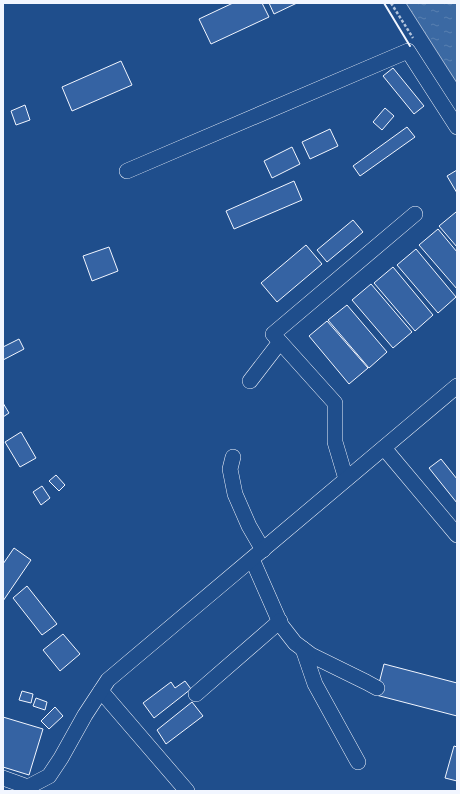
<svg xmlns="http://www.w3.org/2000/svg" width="460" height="794" viewBox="0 0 460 794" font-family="'PT Sans',sans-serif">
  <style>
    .water { fill: url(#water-ripples); stroke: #a8bbd7 }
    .building { fill: #3563a3; stroke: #f2f6ff }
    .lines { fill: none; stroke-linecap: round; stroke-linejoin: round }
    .minor-casing { stroke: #f2f6ff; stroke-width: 16 }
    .path { stroke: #b3c4dc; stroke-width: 2.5; stroke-dasharray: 3 2; stroke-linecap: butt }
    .minor { stroke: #1f4e8c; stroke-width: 15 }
    .wall { stroke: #f2f6ff; stroke-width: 2 }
  </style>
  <defs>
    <pattern id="water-ripples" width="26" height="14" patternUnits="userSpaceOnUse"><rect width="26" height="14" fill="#3b69a3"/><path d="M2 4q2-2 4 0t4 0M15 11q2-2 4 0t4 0" fill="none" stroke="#587fb1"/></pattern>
  </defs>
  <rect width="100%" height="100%" fill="#1f4e8c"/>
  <!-- water -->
  <polygon class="water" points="406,3 457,3 457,83"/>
  <!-- building -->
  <g class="building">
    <polygon points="233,3 262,3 269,17 211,44 199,19"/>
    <polygon points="269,3 297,3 274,14"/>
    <polygon points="121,61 132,85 72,111 62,87"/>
    <polygon points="393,68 424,106 414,114 383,76"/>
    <polygon points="25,105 30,120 16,125 11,111"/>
    <polygon points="385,108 394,116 382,130 373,122"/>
    <polygon points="407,127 415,137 360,176 353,166"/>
    <polygon points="330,129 338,146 310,159 302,142"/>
    <polygon points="292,147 300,164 272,178 264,161"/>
    <polygon points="457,170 457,193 447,176"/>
    <polygon points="294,181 302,200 234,229 226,211"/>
    <polygon points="456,212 457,213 457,247 439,226"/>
    <polygon points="353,220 363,232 327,262 317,250"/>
    <polygon points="438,229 457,252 457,289 419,245"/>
    <polygon points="306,245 322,264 277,302 261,283"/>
    <polygon points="109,247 118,271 92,281 83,256"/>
    <polygon points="416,249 456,297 438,313 397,265"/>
    <polygon points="393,267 433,315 415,331 374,283"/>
    <polygon points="371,284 412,332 393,348 352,300"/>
    <polygon points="347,305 387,352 369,368 328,320"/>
    <polygon points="327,321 368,368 349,384 309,336"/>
    <polygon points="19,339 24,349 3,360 3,347"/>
    <polygon points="3,403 9,413 3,417"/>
    <polygon points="21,432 36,458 20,467 5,442"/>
    <polygon points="441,459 457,479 457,503 429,468"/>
    <polygon points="56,475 65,485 59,491 49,481"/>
    <polygon points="42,486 50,498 41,505 33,492"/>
    <polygon points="14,548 31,560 3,601 3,564"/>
    <polygon points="27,586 57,624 42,635 13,598"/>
    <polygon points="63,634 80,654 60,671 43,650"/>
    <polygon points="384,664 457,683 457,716 376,695"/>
    <polygon points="185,681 191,689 154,718 143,703 171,682 175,688"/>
    <polygon points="22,691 33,694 31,703 19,700"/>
    <polygon points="36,698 47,702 45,710 33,706"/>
    <polygon points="192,702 203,716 166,744 157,730"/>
    <polygon points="55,707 63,716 49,729 41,721"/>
    <polygon points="3,717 43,729 29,775 3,767"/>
    <polygon points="454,746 457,747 457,781 445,778"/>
  </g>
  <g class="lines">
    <!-- minor casing -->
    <g class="minor-casing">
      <g id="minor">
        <polyline points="127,171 408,51 457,127"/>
        <polyline points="250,381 280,342"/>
        <polyline points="384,448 457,535"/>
        <polyline points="233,457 230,469 235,494 249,526 263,550"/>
        <polyline points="346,479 335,442 335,403 273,334 415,214"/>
        <polyline points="252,559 281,625 295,643 311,655 366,682 377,688"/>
        <polyline points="303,649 315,684 358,762"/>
        <polyline points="101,691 187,791"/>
        <polyline points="196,694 280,621"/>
        <polyline points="3,778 28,787 49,776 61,758 85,715 108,680 457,386"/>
      </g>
    </g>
    <!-- path -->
    <polyline class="path" points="391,3 413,38"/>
    <!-- minor -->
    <use href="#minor" class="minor"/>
    <!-- wall -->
    <polyline class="wall" points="384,3 410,46"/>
  </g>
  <!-- border -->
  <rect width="460" height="794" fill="none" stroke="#f2f6ff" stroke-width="8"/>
</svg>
